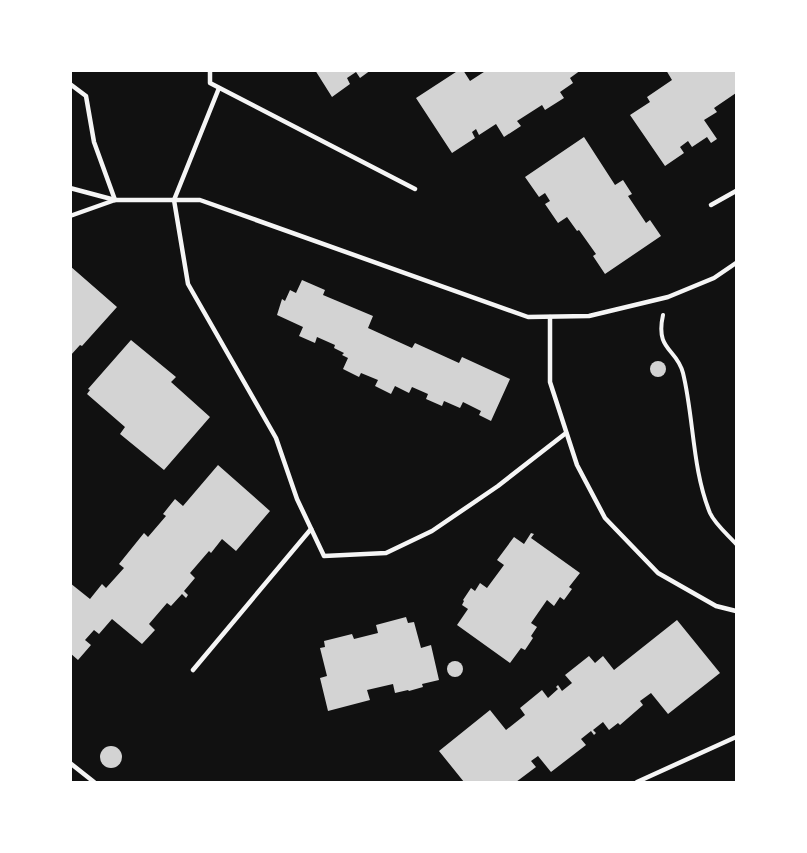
<svg xmlns="http://www.w3.org/2000/svg" width="807" height="853" viewBox="0 0 807 853" font-family="'Source Serif 4',serif">
  <style>
    .building { fill: #d3d3d3 }
    .lines { fill: none; stroke-linecap: round; stroke-linejoin: round }
    .path { stroke: #f5f5f5; stroke-width: 4 }
    .service { stroke: #f5f5f5; stroke-width: 4.5 }
  </style>
  <rect width="100%" height="100%" fill="#111"/>
  <!-- building -->
  <g class="building">
    <polygon points="315,70 371,70 360,78 356,72 347,78 350,84 332,97"/>
    <polygon points="459,70 463,70 470,81 487,70 581,70 570,78 573,83 560,92 564,98 545,110 542,105 517,121 521,126 504,137 496,124 479,135 476,129 472,132 475,138 452,153 416,98"/>
    <polygon points="666,70 736,70 736,93 714,108 717,112 704,120 717,139 711,143 707,137 692,147 688,141 680,147 684,153 665,166 630,115 650,102 647,97 672,80"/>
    <polygon points="584,137 615,185 623,180 632,194 628,196 646,223 650,220 661,236 605,274 593,256 596,254 579,230 577,231 567,217 558,223 545,204 550,201 545,193 539,197 525,177"/>
    <polygon points="70,266 117,307 82,346 80,345 70,356"/>
    <polygon points="302,280 325,290 323,295 373,316 368,328 412,348 415,343 459,363 462,357 510,379 491,421 479,415 481,411 463,402 460,408 444,401 442,406 426,399 428,394 412,387 409,393 395,386 391,394 375,386 378,380 361,373 359,377 343,369 348,358 342,355 344,353 334,348 335,345 317,337 315,343 299,336 303,327 277,315 282,299 285,301 290,290 296,293"/>
    <polygon points="131,340 176,377 171,382 210,417 164,470 120,434 125,427 87,394 90,390 88,389"/>
    <circle cx="658" cy="369" r="8"/>
    <polygon points="218,465 270,511 236,551 222,539 211,553 209,551 190,573 195,578 184,591 188,595 186,598 182,594 171,606 167,603 149,624 155,630 142,644 112,619 99,634 94,630 85,640 91,645 78,660 70,653 70,583 90,599 102,584 106,588 124,568 119,564 144,533 148,537 166,516 163,514 175,499 183,506"/>
    <polygon points="531,533 534,534 531,538 580,573 569,587 572,589 564,600 560,597 554,606 547,600 531,623 537,627 531,636 533,638 525,650 521,648 510,663 457,625 468,609 462,605 464,601 463,600 471,588 475,591 480,583 487,588 504,565 497,560 514,537 524,544"/>
    <polygon points="406,617 408,623 414,622 421,648 431,645 439,680 422,684 423,687 409,691 408,690 395,693 393,684 367,690 370,700 328,711 320,678 327,676 320,648 325,647 324,641 352,634 354,639 378,633 376,625"/>
    <polygon points="677,620 720,673 668,714 651,693 640,701 643,705 620,725 618,723 609,730 603,722 593,730 596,733 594,735 591,731 581,739 586,745 551,772 538,756 531,761 536,767 516,782 464,782 439,751 490,710 506,730 525,715 520,708 542,690 548,698 558,689 556,687 558,685 562,691 572,683 565,675 589,656 595,663 603,656 614,670"/>
    <circle cx="455" cy="669" r="8"/>
    <circle cx="111" cy="757" r="11"/>
  </g>
  <g class="lines">
    <!-- path -->
    <path class="path" d="M663,315C655,351 677,348 683,373C694,418 692,469 710,513C715,524 728,535 736,544"/>
    <!-- service -->
    <g class="service">
      <polyline points="210,70 210,83 415,189"/>
      <polyline points="70,84 86,96 94,142 115,200"/>
      <polyline points="219,88 174,200 188,284 276,438 297,499 324,556 386,553 432,531 498,486 566,433"/>
      <polyline points="70,188 115,200 200,200 528,317 589,316 668,297 714,278 736,263"/>
      <polyline points="711,205 736,191"/>
      <polyline points="70,216 115,200"/>
      <polyline points="550,317 550,382 577,465 605,518 658,573 716,606 736,611"/>
      <polyline points="193,670 311,529"/>
      <polyline points="70,763 94,782"/>
      <polyline points="637,782 736,737"/>
    </g>
  </g>
  <!-- border -->
  <rect width="807" height="853" fill="none" stroke="#ffffff" stroke-width="144"/>
</svg>
